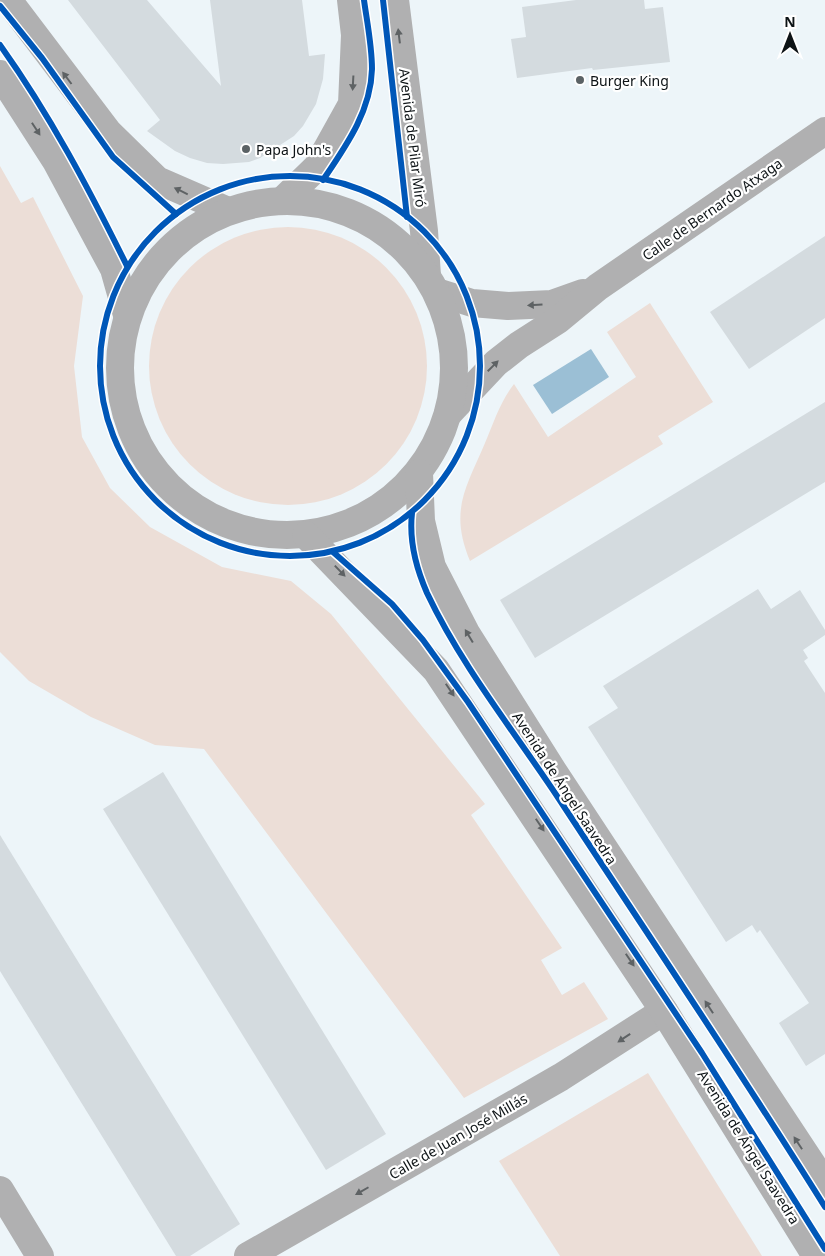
<svg xmlns="http://www.w3.org/2000/svg" width="825" height="1256" viewBox="0 0 825 1256" font-family="'Noto Sans',sans-serif">
  <style>
    .green { fill: #ecded7 }
    .water { fill: #9bbfd5 }
    .building { fill: #d4dbdf }
    .lines { fill: none; stroke-linecap: round; stroke-linejoin: round }
    .minor { stroke: #b0b0b1; stroke-width: 28 }
    .tertiary { stroke: #b0b0b1; stroke-width: 28 }
    .cycleway-casing { stroke: #fff; stroke-width: 9 }
    .cycleway { stroke: #0057b8; stroke-width: 6 }
    .oneway { fill: #5e6264 }
    .poi-dot { fill: #5b6265; stroke: #fff; stroke-width: 2 }
    .labels { text-anchor: middle; dominant-baseline: central; stroke-width: 4.5; stroke-linejoin: round; paint-order: stroke }
    .poi-label { font-size: 14px; fill: #0d1316; stroke: #fff; text-anchor: start }
    .street-label { font-size: 14px; fill: #0d1316; stroke: #fff }
  </style>
  <rect width="100%" height="100%" fill="#edf5f9"/>
  <!-- green -->
  <g class="green">
    <polygon points="0,166 21,203 33,197 83,296 74,366 82,437 110,488 150,527 222,567 291,581 331,614 485,804 471,815 562,948 541,960 562,995 584,982 608,1019 464,1098 204,749 155,745 91,717 29,681 0,652"/>
    <circle cx="288" cy="366" r="139"/>
    <path d="M650,303L713,402L658,436L663,444L470,561C449,510 466,488 485,443C494,422 500,402 514,384L548,437L636,377L607,332Z"/>
    <polygon points="648,1073 762,1256 560,1256 499,1161"/>
  </g>
  <!-- water -->
  <polygon class="water" points="591,349 609,377 552,414 533,385"/>
  <!-- building -->
  <g class="building">
    <polygon points="68,0 147,0 221,86 210,0 302,0 309,56 325,54 323,79 316,104 303,126 294,136 260,158 249,162 223,164 207,163 190,158 175,151 147,131 160,120"/>
    <polygon points="576,0 644,0 645,9 663,7 670,62 593,70 592,68 517,78 511,39 526,37 522,7"/>
    <polygon points="825,236 825,318 749,369 710,312"/>
    <polygon points="825,402 825,482 535,658 500,600"/>
    <polygon points="758,589 771,609 800,590 825,630 825,635 803,650 808,658 804,661 825,693 825,1054 806,1066 779,1023 809,1003 760,930 757,933 752,925 726,942 588,727 618,708 603,686"/>
    <polygon points="163,772 386,1134 326,1170 103,809"/>
    <polygon points="0,835 240,1224 190,1256 176,1256 0,971"/>
  </g>
  <g class="lines">
    <!-- minor -->
    <g class="minor">
      <polyline points="437,292 472,303 508,306 552,304 583,293"/>
      <polyline points="448,414 496,363 519,345 558,320 598,287 825,131"/>
      <polyline points="0,1190 40,1256"/>
      <polyline points="248,1256 561,1077 664,1011"/>
    </g>
    <!-- tertiary -->
    <g class="tertiary">
      <polyline points="8,0 108,132 157,180 226,210"/>
      <polyline points="395,0 424,231 427,276"/>
      <polyline points="0,74 56,161 114,269 127,315"/>
      <polyline points="283,200 317,167 352,104 355,35 351,0"/>
      <circle cx="287" cy="368" r="167"/>
      <polyline points="419,473 421,521 432,567 466,633 553,771 825,1184"/>
      <polyline points="306,535 436,670 664,1011 816,1256"/>
    </g>
    <!-- cycleway casing -->
    <g class="cycleway-casing">
      <g id="cycleway">
        <polyline points="383,0 407,217"/>
        <polyline points="0,6 42,58 113,157 176,214"/>
        <path d="M0,45C50,115 89,189 127,266"/>
        <circle cx="290" cy="366" r="190"/>
        <path d="M323,180C346,146 371,111 372,69C372,46 367,22 364,0"/>
        <path d="M412,513C409,540 416,568 427,593C462,667 514,731 559,799C648,935 739,1069 825,1207"/>
        <polyline points="333,552 392,604 423,640 468,702 702,1053 825,1249"/>
      </g>
    </g>
    <!-- cycleway -->
    <use href="#cycleway" class="cycleway"/>
  </g>
  <!-- one-way arrows -->
  <defs><path id="oneway-solid" d="M-6-.8H1V-3.2L6.5 0L1 3.2V.8H-6Z" transform="scale(1.25)"/></defs>
  <g class="oneway">
    <use href="#oneway-solid" transform="translate(399 36) rotate(-97)"/>
    <use href="#oneway-solid" transform="translate(67 78) rotate(-127)"/>
    <use href="#oneway-solid" transform="translate(353 83) rotate(93)"/>
    <use href="#oneway-solid" transform="translate(36 129) rotate(57)"/>
    <use href="#oneway-solid" transform="translate(181 191) rotate(-154)"/>
    <use href="#oneway-solid" transform="translate(535 305) rotate(177)"/>
    <use href="#oneway-solid" transform="translate(493 366) rotate(-45)"/>
    <use href="#oneway-solid" transform="translate(340 571) rotate(46)"/>
    <use href="#oneway-solid" transform="translate(469 636) rotate(-121)"/>
    <use href="#oneway-solid" transform="translate(450 690) rotate(56)"/>
    <use href="#oneway-solid" transform="translate(540 825) rotate(56)"/>
    <use href="#oneway-solid" transform="translate(630 960) rotate(56)"/>
    <use href="#oneway-solid" transform="translate(709 1007) rotate(-123)"/>
    <use href="#oneway-solid" transform="translate(624 1038) rotate(146)"/>
    <use href="#oneway-solid" transform="translate(798 1143) rotate(-123)"/>
    <use href="#oneway-solid" transform="translate(362 1191) rotate(150)"/>
  </g>
  <!-- markers -->
  <g class="poi-dot">
    <circle cx="580" cy="80" r="5"/>
    <circle cx="246" cy="149" r="5"/>
  </g>
  <g class="labels">
    <!-- poi labels -->
    <g class="poi-label">
      <text x="590" y="80">Burger King</text>
      <text x="256" y="149">Papa John's</text>
    </g>
    <!-- street labels -->
    <g class="street-label">
      <text transform="translate(413 138) rotate(83)">Avenida de Pilar Miró</text>
      <text transform="translate(712 209) rotate(-35)">Calle de Bernardo Atxaga</text>
      <text transform="translate(565 788) rotate(57)">Avenida de Ángel Saavedra</text>
      <text transform="translate(458 1136) rotate(-30)">Calle de Juan José Millás</text>
      <text transform="translate(749 1147) rotate(58)">Avenida de Ángel Saavedra</text>
    </g>
  </g>
  <!-- north arrow -->
  <g transform="translate(790 35)" stroke="#ffffff" stroke-width="4" paint-order="stroke">
  <path d="M0-4L9 19L0 12L-9 19Z" fill="#0d1316"/>
  <text y="-8" font-size="14" font-weight="bold" text-anchor="middle" fill="#0d1316">N</text>
  </g>
</svg>
